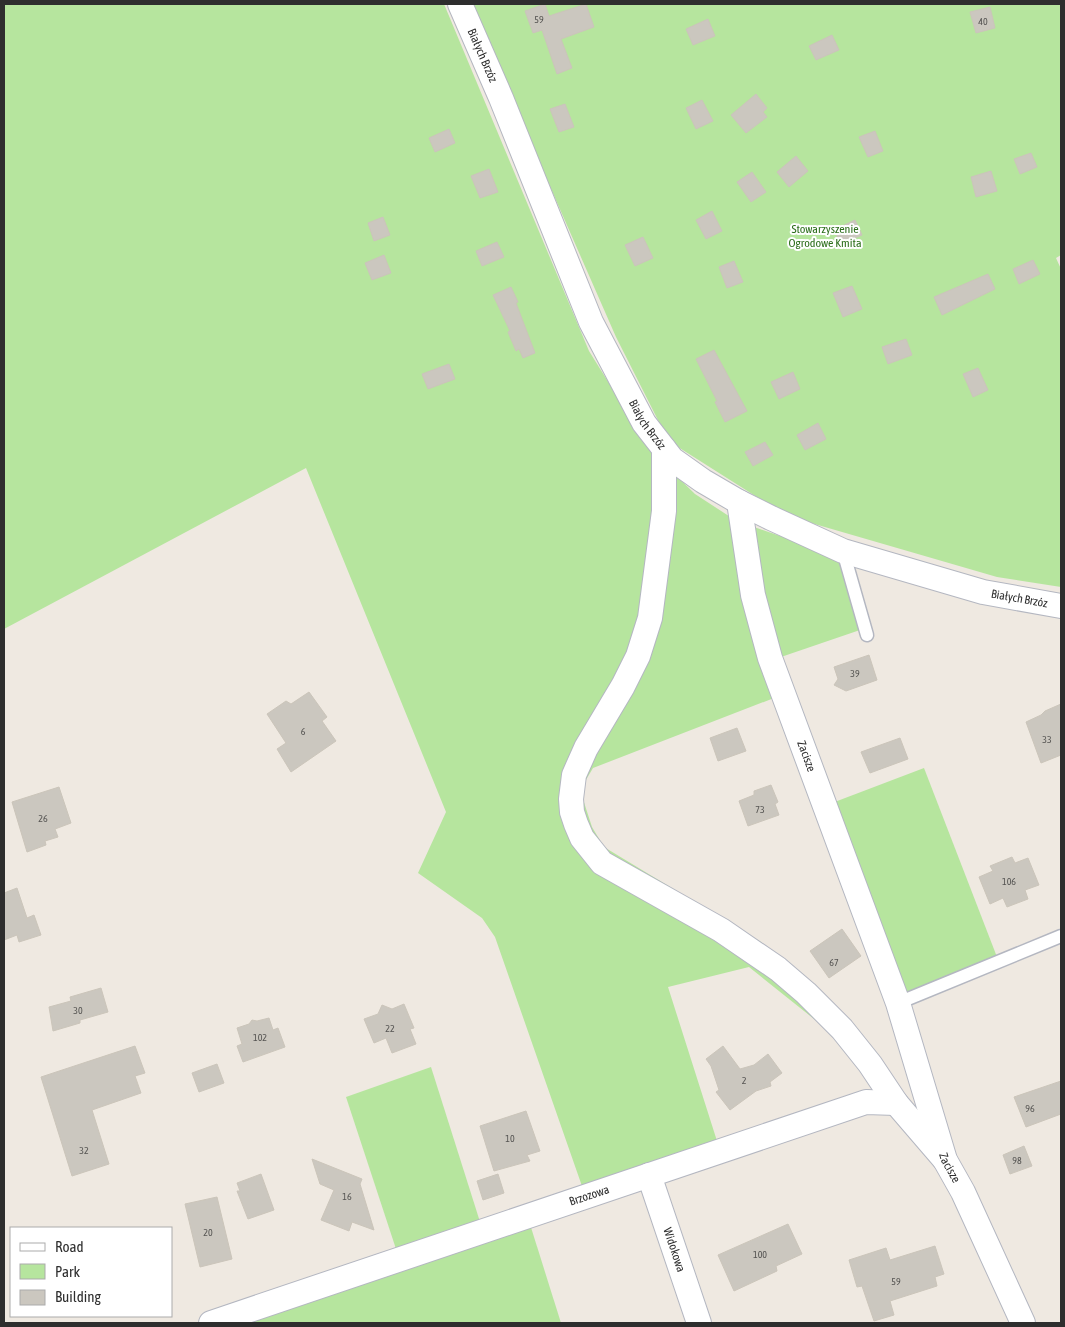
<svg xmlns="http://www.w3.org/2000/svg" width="1065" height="1327" viewBox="0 0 1065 1327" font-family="'Asap Condensed',sans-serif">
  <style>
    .green { fill: #b6e59e }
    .building { fill: #cbc7bf; stroke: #cbc5ba }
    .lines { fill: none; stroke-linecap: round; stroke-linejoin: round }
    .service-casing { stroke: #b4b7c1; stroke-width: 15 }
    .minor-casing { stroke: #b4b7c1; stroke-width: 26 }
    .service { stroke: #fff; stroke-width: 12 }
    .minor { stroke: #fff; stroke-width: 24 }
    .labels { text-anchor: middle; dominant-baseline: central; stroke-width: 4; stroke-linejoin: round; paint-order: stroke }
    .number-label { font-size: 10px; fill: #555452 }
    .street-label { font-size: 12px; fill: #2e2e2e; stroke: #fff }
    .park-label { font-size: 12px; fill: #2c6e1b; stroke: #fff }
  </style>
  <rect width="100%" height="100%" fill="#efe9e1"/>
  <!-- green -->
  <g class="green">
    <polygon points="4,4 444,4 589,351 630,417 661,461 695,494 738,522 774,698 593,768 580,790 592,827 604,847 761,942 854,1028 839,1039 749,967 668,987 717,1141 583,1189 495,937 482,918 418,873 446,812 306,468 4,629"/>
    <polygon points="470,4 1061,4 1061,255 1056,258 1061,269 1061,587 997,577 787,516 678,447 664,432 616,337"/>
    <polygon points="754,527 841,557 860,630 781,657 750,546"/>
    <polygon points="924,768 997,957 901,995 832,803"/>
    <polygon points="431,1067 481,1225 397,1252 346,1097"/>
    <polygon points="529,1221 561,1323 232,1323"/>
  </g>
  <!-- building -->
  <g class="building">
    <polygon points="545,4 549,16 586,4 594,27 561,39 572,68 557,74 542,30 533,33 525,11"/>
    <polygon points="990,7 995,28 976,33 970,12"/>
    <polygon points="708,19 715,36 693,45 686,29"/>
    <polygon points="832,35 839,50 816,60 809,46"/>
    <polygon points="756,94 767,108 763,112 767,117 746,133 731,115"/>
    <polygon points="702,100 713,121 696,129 686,108"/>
    <polygon points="565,104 574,127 559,132 550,109"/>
    <polygon points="449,129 455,143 435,152 429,138"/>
    <polygon points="875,131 883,151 868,157 859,137"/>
    <polygon points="1031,153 1037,167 1020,174 1014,159"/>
    <polygon points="796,156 808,171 789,187 777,172"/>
    <polygon points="489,169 498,192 480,198 471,176"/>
    <polygon points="991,171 997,191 976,197 971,177"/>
    <polygon points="752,172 766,192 751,202 737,182"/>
    <polygon points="712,211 722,231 706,239 696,220"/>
    <polygon points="383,217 390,235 374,241 368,223"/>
    <polygon points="855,220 862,235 841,244 834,230"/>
    <polygon points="643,237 653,258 635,266 625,245"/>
    <polygon points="497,242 504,257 482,266 476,251"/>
    <polygon points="384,255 391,273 372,280 365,263"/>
    <polygon points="1033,260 1040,274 1019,284 1013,269"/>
    <polygon points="734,261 743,282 727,288 719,267"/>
    <polygon points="988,274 995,289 942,315 934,297"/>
    <polygon points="852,286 862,309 843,317 833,293"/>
    <polygon points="511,287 518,302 516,303 535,353 523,358 519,349 516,351 508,332 510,331 493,295"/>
    <polygon points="906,339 912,355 888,364 882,347"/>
    <polygon points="714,350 747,411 725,422 715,402 717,401 696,359"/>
    <polygon points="449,364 455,379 428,389 422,374"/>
    <polygon points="978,368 988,390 973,397 963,374"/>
    <polygon points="793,372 800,389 779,399 771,382"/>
    <polygon points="818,423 826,439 805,450 797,435"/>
    <polygon points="765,442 773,455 753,466 745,452"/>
    <polygon points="869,655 877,680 846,691 834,685 838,679 834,667"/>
    <polygon points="309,692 327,717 322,721 336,741 291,772 277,749 286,743 267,714 286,701 291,704"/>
    <polygon points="1061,704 1061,755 1041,763 1026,722 1041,715 1045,711"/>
    <polygon points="737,728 746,751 718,761 710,738"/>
    <polygon points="900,738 908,759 870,773 861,752"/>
    <polygon points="771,785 778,802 775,804 779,815 748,826 739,801 754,795 754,791"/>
    <polygon points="59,787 71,823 55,829 58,837 45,841 46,845 27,852 12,802"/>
    <polygon points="1012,857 1015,863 1028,858 1039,885 1025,890 1028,899 1007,907 1003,898 990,904 979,877 993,871 990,866"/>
    <polygon points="17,888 27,918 34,915 41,935 19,942 17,935 4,940 4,893"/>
    <polygon points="842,929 861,956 829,978 810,951"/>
    <polygon points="101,988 108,1012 80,1020 80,1023 53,1031 49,1007 71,1001 70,997"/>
    <polygon points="404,1004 414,1028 410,1029 416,1044 392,1053 386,1038 374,1043 364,1019 378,1014 382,1005 392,1009"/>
    <polygon points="269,1018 273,1030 278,1028 285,1047 243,1062 237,1046 242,1044 237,1028 249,1024 252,1020 257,1021"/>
    <polygon points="135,1046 145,1073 135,1076 141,1093 92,1110 109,1164 72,1176 41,1077"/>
    <polygon points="723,1046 740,1069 754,1065 768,1054 782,1073 770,1082 771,1086 756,1091 730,1110 716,1092 719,1090 711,1066 706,1059"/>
    <polygon points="217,1064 224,1083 199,1092 192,1073"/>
    <polygon points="1061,1081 1061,1114 1026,1127 1014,1097"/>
    <polygon points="526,1111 540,1151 527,1155 530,1161 494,1171 480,1126"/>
    <polygon points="1024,1146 1032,1166 1010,1174 1003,1155"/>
    <polygon points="312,1159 362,1179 360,1184 374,1230 352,1222 349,1231 321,1220 334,1190 320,1184"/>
    <polygon points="261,1174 274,1210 248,1219 237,1191 240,1191 237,1183"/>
    <polygon points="498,1174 504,1193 483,1200 477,1181"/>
    <polygon points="217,1197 232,1259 200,1267 185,1204"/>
    <polygon points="788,1224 802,1254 776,1266 777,1271 734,1291 718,1255"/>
    <polygon points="935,1246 944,1274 935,1277 937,1286 890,1301 894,1315 874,1321 862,1286 857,1287 849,1260 886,1248 890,1260"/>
  </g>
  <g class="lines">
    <!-- service casing -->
    <g class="service-casing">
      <g id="service">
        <polyline points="843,551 867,635"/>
        <polyline points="898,1003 1061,936"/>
      </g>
    </g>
    <!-- minor casing -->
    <g class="minor-casing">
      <g id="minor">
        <path id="s1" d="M460,4L501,98L591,322L644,423L672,459L703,481L739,502L771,518L843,551L983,592L1061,606"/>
        <polyline points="664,449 664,511 650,618 638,656 623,686 586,748 574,775 571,799 572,812 576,824 582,838 602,863 721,930 778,969 806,993 842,1029 870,1064 896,1103 945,1160"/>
        <path id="s2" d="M739,502L753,595L770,658L898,1003L945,1160L963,1192L1023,1323"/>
        <path id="s3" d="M649,1175L699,1323"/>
        <path id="s4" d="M211,1323L866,1102L896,1103"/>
      </g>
    </g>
    <!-- service -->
    <use href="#service" class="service"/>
    <!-- minor -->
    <use href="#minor" class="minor"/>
  </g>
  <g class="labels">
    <!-- number labels -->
    <g class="number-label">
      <text x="539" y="19">59</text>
      <text x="983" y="21">40</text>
      <text x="855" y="673">39</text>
      <text x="303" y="731">6</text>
      <text x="1047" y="739">33</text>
      <text x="760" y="809">73</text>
      <text x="43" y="818">26</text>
      <text x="1009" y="881">106</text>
      <text x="834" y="962">67</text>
      <text x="78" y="1010">30</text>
      <text x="390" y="1028">22</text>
      <text x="260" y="1037">102</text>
      <text x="744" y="1080">2</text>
      <text x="1030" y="1108">96</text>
      <text x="510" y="1138">10</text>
      <text x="84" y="1150">32</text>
      <text x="1017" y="1160">98</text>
      <text x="347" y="1196">16</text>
      <text x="208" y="1232">20</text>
      <text x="760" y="1254">100</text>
      <text x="896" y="1281">59</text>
    </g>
    <!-- street labels -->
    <g class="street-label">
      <text stroke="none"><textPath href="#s1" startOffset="56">Białych Brzóz</textPath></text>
      <text stroke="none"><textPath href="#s1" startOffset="461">Białych Brzóz</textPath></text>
      <text stroke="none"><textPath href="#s1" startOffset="881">Białych Brzóz</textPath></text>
      <text stroke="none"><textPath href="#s2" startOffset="264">Zacisze</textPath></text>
      <text stroke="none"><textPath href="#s2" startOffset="700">Zacisze</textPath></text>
      <text stroke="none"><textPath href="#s4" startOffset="399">Brzozowa</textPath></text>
      <text stroke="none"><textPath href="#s3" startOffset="79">Widokowa</textPath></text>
    </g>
    <!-- park labels -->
    <g class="park-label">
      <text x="825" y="229">Stowarzyszenie<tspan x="825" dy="14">Ogrodowe Kmita</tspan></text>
    </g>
  </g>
  <!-- border -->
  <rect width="1065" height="1327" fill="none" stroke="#2e2e2e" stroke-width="10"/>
  <!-- legend -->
  <rect x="10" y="1227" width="162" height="90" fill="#ffffff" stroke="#ababab"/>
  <rect x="20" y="1243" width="25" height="8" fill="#ffffff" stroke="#ababab"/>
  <text x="55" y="1252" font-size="15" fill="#2e2e2e">Road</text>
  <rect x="20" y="1264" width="25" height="15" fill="#b6e59e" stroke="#ababab"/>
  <text x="55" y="1277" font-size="15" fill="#2e2e2e">Park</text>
  <rect x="20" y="1290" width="25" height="15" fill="#cbc7bf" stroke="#ababab"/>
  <text x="55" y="1302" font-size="15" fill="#2e2e2e">Building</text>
</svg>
